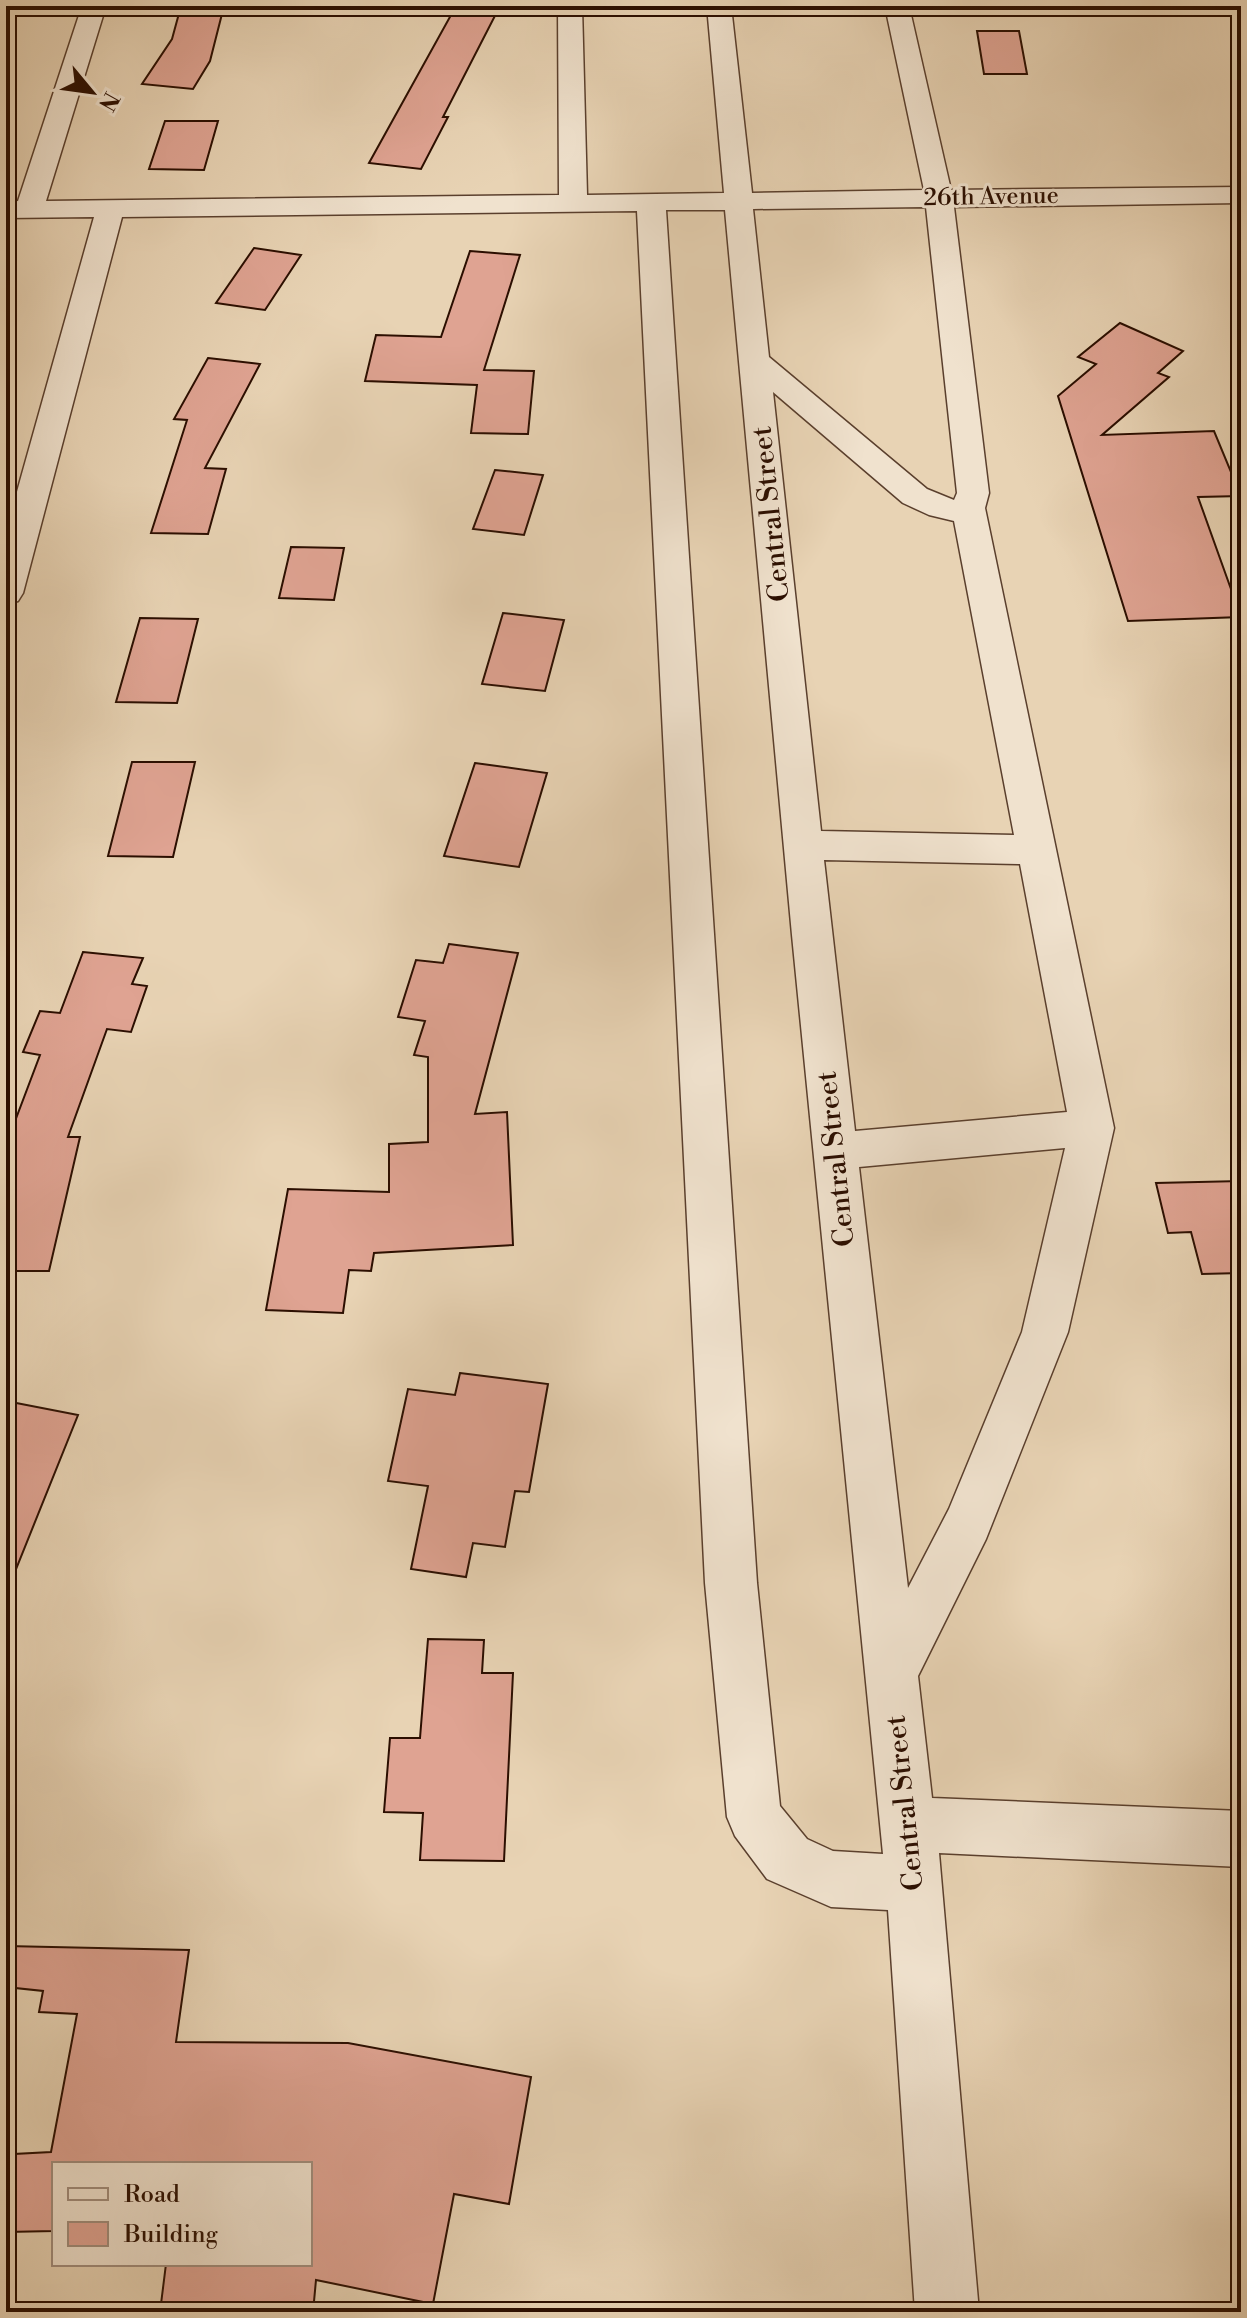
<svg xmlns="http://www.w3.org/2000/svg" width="1247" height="2318" viewBox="0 0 1247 2318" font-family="'Libre Bodoni',serif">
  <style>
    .building { fill: #dfa392; stroke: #2b0e00; stroke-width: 2 }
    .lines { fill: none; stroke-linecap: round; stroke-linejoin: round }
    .minor-casing { stroke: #5a3f2d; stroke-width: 3 }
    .minor { fill: #f0e2ce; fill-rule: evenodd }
    .labels { text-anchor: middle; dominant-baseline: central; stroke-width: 6; stroke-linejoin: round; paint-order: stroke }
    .far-street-label { font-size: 24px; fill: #2b0e00; stroke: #f0e2ce }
    .street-label { font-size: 28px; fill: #2b0e00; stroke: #f0e2ce }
  </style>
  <rect width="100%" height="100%" fill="#e8d3b4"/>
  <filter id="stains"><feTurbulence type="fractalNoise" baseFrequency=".0025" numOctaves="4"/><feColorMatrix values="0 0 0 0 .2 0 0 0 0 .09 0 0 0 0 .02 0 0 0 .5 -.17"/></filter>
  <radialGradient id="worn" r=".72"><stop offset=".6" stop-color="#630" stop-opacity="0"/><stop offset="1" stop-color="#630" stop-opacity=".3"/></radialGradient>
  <!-- building -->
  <g class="building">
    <polygon points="181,6 224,6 210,61 193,89 142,84 172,39"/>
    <polygon points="456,6 500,6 443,117 448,117 421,169 369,163"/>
    <polygon points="977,31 1019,31 1027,74 984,74"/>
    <polygon points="165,121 218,121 204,170 149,169"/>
    <polygon points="254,248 301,255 265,310 216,303"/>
    <polygon points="470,251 520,255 484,370 534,371 528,434 471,433 477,385 365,381 376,335 441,337"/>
    <polygon points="1120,323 1183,351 1158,373 1169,377 1102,435 1214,431 1241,496 1198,497 1241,617 1128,621 1058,396 1096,364 1078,357"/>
    <polygon points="208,358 260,364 205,468 226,469 208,534 151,533 187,420 174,419"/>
    <polygon points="495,470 543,475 524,535 473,529"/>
    <polygon points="291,547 344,548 334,600 279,598"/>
    <polygon points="503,613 564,620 545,691 482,684"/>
    <polygon points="140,618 198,619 177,703 116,702"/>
    <polygon points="132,762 195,762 173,857 108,856"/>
    <polygon points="475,763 547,773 519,867 444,856"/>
    <polygon points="449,944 518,953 475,1114 507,1112 513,1245 374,1253 371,1271 349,1270 343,1313 266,1310 288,1189 389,1192 389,1144 428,1142 428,1057 414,1055 425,1021 398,1017 416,960 443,963"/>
    <polygon points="83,952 143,958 132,984 147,986 131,1032 107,1029 68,1137 80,1137 49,1271 6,1271 6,1145 40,1055 23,1052 40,1011 60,1013"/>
    <polygon points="1241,1181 1241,1273 1202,1274 1191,1232 1168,1233 1156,1183"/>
    <polygon points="460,1373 548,1384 529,1492 515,1491 505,1547 473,1543 466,1577 411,1569 428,1486 388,1481 408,1389 455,1395"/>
    <polygon points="6,1401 78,1415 8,1589 6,1588"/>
    <polygon points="428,1639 484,1640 482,1673 513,1673 504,1861 420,1860 423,1813 384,1812 390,1738 420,1738"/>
    <polygon points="6,1946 189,1950 176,2042 348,2043 531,2077 509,2204 454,2194 433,2304 316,2280 313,2312 160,2312 166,2264 310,2264 310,2164 54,2164 54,2231 6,2232 14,2154 51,2152 77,2014 39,2012 43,1991 6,1987"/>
  </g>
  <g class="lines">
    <!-- minor casing -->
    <g class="minor-casing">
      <path id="minor" d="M82,6H106L46,201L559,195L558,6H582L587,195L724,193L707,6H731L752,193L924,190L885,6H909L951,190L1241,187V203L954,207L989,493L985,508L1114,1128L1068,1332L986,1539L918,1676L932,1798L1241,1811V1867L939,1853L979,2312H915L888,1910L831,1907L767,1879L735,1836L727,1817L705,1583L637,211L122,217L23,593L18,601L6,604V531L94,217L6,218V202L18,201ZM926,207L957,493L954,500L927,489L769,357L753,209ZM666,210H725L792,935L883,1854L833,1851L807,1839L780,1806L757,1583ZM773,392L903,503L929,515L954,521L1014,835L821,831ZM824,860L1020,864L1067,1112L855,1131ZM1065,1148L1022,1332L949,1509L908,1588L859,1167Z"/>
    </g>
    <!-- minor -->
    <use href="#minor" class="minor"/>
  </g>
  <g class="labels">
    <!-- far-street labels -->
    <g class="far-street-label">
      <text transform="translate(991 197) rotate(-1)">26th Avenue</text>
    </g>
    <!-- street labels -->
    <g class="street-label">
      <text transform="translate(771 514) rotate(-96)">Central Street</text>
      <text transform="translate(836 1159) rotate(-96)">Central Street</text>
      <text transform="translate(905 1803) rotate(-96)">Central Street</text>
    </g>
  </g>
  <!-- margin -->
  <rect width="1247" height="2318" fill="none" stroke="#e8d3b4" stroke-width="32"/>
  <rect x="8" y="8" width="1231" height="2302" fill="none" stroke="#2b0e00" stroke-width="4"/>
  <rect x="16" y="16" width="1215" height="2286" fill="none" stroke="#2b0e00" stroke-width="2"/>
  <!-- legend -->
  <rect x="52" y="2162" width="260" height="104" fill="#f0e2ce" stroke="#a18d7c" stroke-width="2"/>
  <rect x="68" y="2188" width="40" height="12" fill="#f0e2ce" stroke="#a18d7c" stroke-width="2"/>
  <text x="124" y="2202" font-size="24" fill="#2b0e00">Road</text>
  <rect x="68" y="2222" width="40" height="24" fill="#dfa392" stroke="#a18d7c" stroke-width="2"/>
  <text x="124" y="2242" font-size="24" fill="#2b0e00">Building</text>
  <!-- north arrow -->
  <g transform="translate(92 92) rotate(119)" stroke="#f0e2ce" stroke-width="6" paint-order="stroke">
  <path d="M0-6L14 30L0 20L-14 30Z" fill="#2b0e00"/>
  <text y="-12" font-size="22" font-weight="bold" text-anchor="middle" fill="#2b0e00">N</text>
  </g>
  <rect width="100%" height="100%" filter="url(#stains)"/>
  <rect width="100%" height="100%" fill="url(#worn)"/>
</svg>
